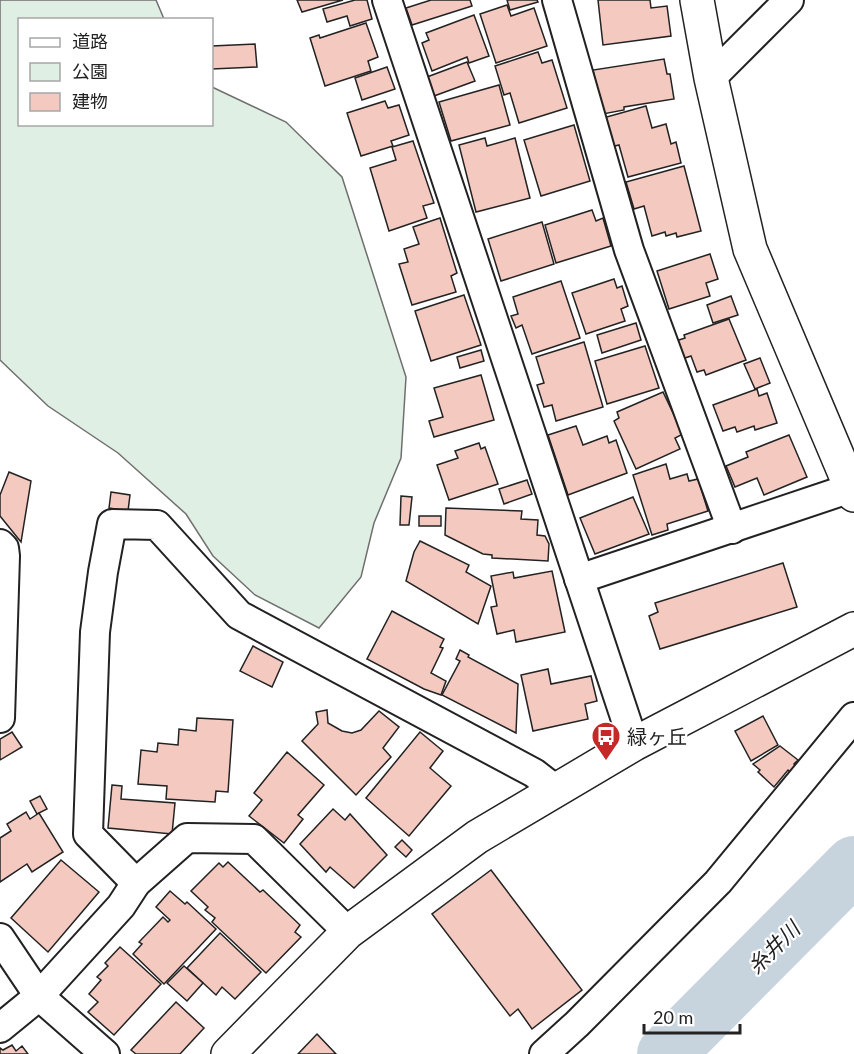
<svg xmlns="http://www.w3.org/2000/svg" width="854" height="1054" viewBox="0 0 854 1054" font-family="Lato,'Noto Sans JP',sans-serif">
  <style>
    .green { fill: #e0efe3; stroke: #6f6f6f; stroke-width: 1.5 }
    .lines { fill: none; stroke-linecap: round; stroke-linejoin: round }
    .river { stroke: #c7d3dd; stroke-width: 58 }
    .building { fill: #f3c9c0; stroke: #222; stroke-width: 1.5 }
    .street-casing { stroke: #222; stroke-width: 32 }
    .secondary-casing { stroke: #222; stroke-width: 36 }
    .street { stroke: #fff; stroke-width: 28 }
    .secondary { stroke: #fff; stroke-width: 33 }
    .labels { text-anchor: middle; dominant-baseline: central; stroke-width: 4.5; stroke-linejoin: round; paint-order: stroke }
    .poi-label { font-size: 20px; fill: #222; stroke: #fff; text-anchor: start }
    .water-label { font-size: 21px; font-style: italic; fill: #222; stroke: #fff }
  </style>
  <rect width="100%" height="100%" fill="#fff"/>
  <!-- green -->
  <polygon class="green" points="0,0 156,0 164,19 20,20 20,124 212,124 212,87 286,122 342,177 406,377 401,458 374,523 361,577 319,628 255,595 213,556 186,514 118,453 48,406 0,360"/>
  <g class="lines">
    <!-- river -->
    <polyline class="river" points="666,1054 854,865"/>
  </g>
  <!-- building -->
  <g class="building">
    <polygon points="297,0 343,0 302,12"/>
    <polygon points="355,0 367,0 372,19 350,26 347,16 327,22 323,9"/>
    <polygon points="431,0 470,0 472,6 412,25 406,8"/>
    <polygon points="507,0 537,0 538,2 510,10"/>
    <polygon points="598,0 650,0 651,8 667,6 671,36 603,45"/>
    <polygon points="507,5 511,16 534,8 547,46 496,63 480,14"/>
    <polygon points="474,15 489,56 469,63 467,57 432,71 422,43 429,40 426,33"/>
    <polygon points="366,23 378,57 368,61 371,71 325,86 310,38 319,35 320,38"/>
    <polygon points="255,44 257,67 212,69 212,46"/>
    <polygon points="538,52 542,63 552,60 567,108 519,123 510,93 504,95 495,66"/>
    <polygon points="664,59 667,74 670,74 674,99 624,107 624,110 603,114 593,70"/>
    <polygon points="467,62 475,81 434,96 427,77"/>
    <polygon points="387,67 395,89 362,100 355,78"/>
    <polygon points="499,85 510,125 451,141 439,102"/>
    <polygon points="385,101 388,108 399,105 409,135 391,141 393,146 361,156 347,113"/>
    <polygon points="646,106 652,128 666,124 671,144 676,142 681,163 628,177 619,145 611,147 603,118"/>
    <polygon points="574,125 590,181 541,196 524,140"/>
    <polygon points="485,138 487,146 515,138 530,198 476,212 459,145"/>
    <polygon points="413,141 434,203 423,206 427,218 389,231 370,168 396,160 392,147"/>
    <polygon points="684,166 701,231 677,237 676,233 666,236 665,232 652,236 644,206 634,209 626,182"/>
    <polygon points="592,210 596,221 603,218 611,246 556,263 545,225"/>
    <polygon points="440,218 457,273 451,276 456,292 412,305 399,264 408,262 404,249 419,244 413,227"/>
    <polygon points="542,222 554,264 501,281 488,239"/>
    <polygon points="710,254 718,279 706,283 710,296 669,309 657,271"/>
    <polygon points="614,279 617,288 622,286 628,306 621,309 625,321 586,334 572,293"/>
    <polygon points="561,281 580,338 532,354 522,325 516,328 511,316 518,314 513,297"/>
    <polygon points="464,295 481,345 431,361 415,311"/>
    <polygon points="731,296 738,315 713,323 707,305"/>
    <polygon points="729,319 746,360 706,375 704,370 697,372 691,356 682,359 676,341 685,338 684,335"/>
    <polygon points="636,323 641,340 602,353 597,335"/>
    <polygon points="584,342 603,407 556,421 552,405 544,407 537,385 544,383 536,357"/>
    <polygon points="645,346 659,388 607,404 595,361"/>
    <polygon points="481,350 484,361 460,368 457,357"/>
    <polygon points="760,358 770,383 755,389 744,364"/>
    <polygon points="481,375 494,420 434,437 429,421 443,417 434,388"/>
    <polygon points="757,389 759,396 767,393 777,423 755,430 754,426 737,432 735,427 723,431 713,405"/>
    <polygon points="663,392 683,434 675,438 680,449 636,469 614,421 619,418 617,412"/>
    <polygon points="576,426 583,445 607,436 609,443 616,440 627,473 568,495 548,435"/>
    <polygon points="789,435 807,477 764,495 757,478 735,487 726,466 748,457 746,452"/>
    <polygon points="479,443 481,449 485,447 498,484 449,500 437,465 458,458 455,451"/>
    <polygon points="666,464 670,479 687,474 689,481 698,479 708,511 667,524 668,530 652,535 633,475"/>
    <polygon points="9,472 31,481 21,542 0,516 0,495"/>
    <polygon points="527,480 532,494 504,504 499,489"/>
    <polygon points="111,492 130,495 128,511 109,508"/>
    <polygon points="401,496 412,497 409,525 400,525"/>
    <polygon points="633,497 649,534 595,554 580,518"/>
    <polygon points="446,508 522,511 521,519 538,520 537,535 545,536 549,544 548,561 492,558 492,555 483,554 445,535"/>
    <rect x="419" y="516" width="22" height="10"/>
    <polygon points="420,541 469,565 466,572 491,586 478,624 406,581 414,552"/>
    <polygon points="783,563 797,607 660,649 649,616 658,612 655,603"/>
    <polygon points="552,571 565,632 516,642 514,630 497,634 491,607 497,606 491,576 513,572 514,578"/>
    <polygon points="392,611 444,639 440,647 443,648 431,673 446,681 441,695 424,689 367,659"/>
    <polygon points="253,646 283,662 272,687 240,671"/>
    <polygon points="460,650 469,655 468,657 518,684 516,733 442,695 460,661 456,659"/>
    <polygon points="548,669 551,684 591,676 597,701 585,704 588,719 533,731 521,675"/>
    <polygon points="327,710 328,723 342,731 352,733 361,730 379,711 399,727 383,748 391,757 356,795 302,741 318,724 316,712"/>
    <polygon points="763,716 778,745 751,761 735,731"/>
    <polygon points="197,718 233,720 228,792 216,791 215,802 166,799 167,786 138,784 141,750 157,752 158,743 178,745 179,729 196,731"/>
    <polygon points="12,732 22,747 0,760 0,739"/>
    <polygon points="420,732 443,751 430,768 451,786 409,836 366,798"/>
    <polygon points="780,746 798,760 794,764 795,766 790,772 788,770 774,787 758,772 760,770 753,764"/>
    <polygon points="287,752 324,785 298,815 303,819 284,843 249,816 262,800 254,793"/>
    <polygon points="112,785 122,786 121,799 175,803 172,834 108,828"/>
    <polygon points="40,796 47,809 37,814 30,801"/>
    <polygon points="333,809 345,820 350,814 387,855 354,888 330,867 326,872 300,844"/>
    <polygon points="26,812 30,819 39,813 63,852 32,872 27,864 0,882 0,838 11,831 7,824"/>
    <polygon points="402,840 412,850 406,857 395,847"/>
    <polygon points="61,860 99,892 48,952 11,918"/>
    <polygon points="228,862 260,892 263,890 300,925 295,932 301,937 266,973 212,922 215,918 205,910 208,907 191,891 219,863 223,867"/>
    <polygon points="491,870 582,990 532,1029 518,1009 510,1016 432,914"/>
    <polygon points="170,891 185,904 187,902 216,929 164,984 133,954 142,944 139,942 163,917 168,922 170,920 156,907"/>
    <polygon points="220,933 261,972 235,999 222,987 216,995 187,968"/>
    <polygon points="120,947 161,984 114,1035 88,1012 98,1002 89,994 101,980 97,977 108,966 105,963"/>
    <polygon points="184,966 203,983 187,1001 167,983"/>
    <polygon points="176,1002 204,1028 180,1054 136,1054 131,1050"/>
    <polygon points="317,1034 336,1054 298,1054"/>
    <polygon points="12,1045 16,1051 22,1046 28,1054 0,1054 0,1048 3,1050"/>
  </g>
  <g class="lines">
    <!-- street casing -->
    <g class="street-casing">
      <g id="street">
        <polyline points="387,0 634,744"/>
        <polyline points="557,0 629,250 732,529"/>
        <polyline points="711,78 789,0"/>
        <polyline points="0,544 4,548 5,556 0,718"/>
        <polyline points="579,579 851,488"/>
        <polyline points="136,883 88,834 95,632 103,572 112,524 157,525 239,615 534,773 556,790"/>
        <polyline points="0,938 39,996 105,1054"/>
        <polyline points="0,1028 39,996 121,906 136,883 187,838 254,839 348,932"/>
        <polyline points="544,1054 577,1024 718,882 854,717"/>
      </g>
    </g>
    <!-- secondary casing -->
    <g class="secondary-casing">
      <g id="secondary">
        <polyline points="697,0 711,78 750,249 854,495"/>
        <polyline points="228,1054 348,932 477,837 634,744 854,629"/>
      </g>
    </g>
    <!-- street -->
    <use href="#street" class="street"/>
    <!-- secondary -->
    <use href="#secondary" class="secondary"/>
  </g>
  <!-- icons -->
  <defs>
    <g id="bus-pin" transform="scale(1.5)"><path d="M0 17L-7.5 6A9.5 9.5 0 1 1 7.5 6Z" fill="#c62828" stroke="#fff"/><path d="M-5-6H5V4H4V6H2V4H-2V6H-4V4H-5ZM-3.5-4V0h7V-4ZM-3.5 1.2v1.5H-2V1.2ZM2 1.2v1.5H3.5V1.2Z" fill="#fff"/></g>
  </defs>
  <g fill-rule="evenodd">
    <use href="#bus-pin" x="606" y="736"/>
  </g>
  <g class="labels">
    <!-- poi labels -->
    <g class="poi-label">
      <text x="627" y="736">緑ヶ丘</text>
    </g>
    <!-- water labels -->
    <g class="water-label">
      <text transform="translate(773 947) rotate(-45)">糸井川</text>
    </g>
  </g>
  <!-- legend -->
  <rect x="18" y="18" width="195" height="108" fill="#ffffff" stroke="#a7a7a7" stroke-width="1.5"/>
  <rect x="30" y="38" width="30" height="9" fill="#ffffff" stroke="#a7a7a7" stroke-width="1.5"/>
  <text x="72" y="48" font-size="18" fill="#222222">道路</text>
  <rect x="30" y="63" width="30" height="18" fill="#e0efe3" stroke="#a7a7a7" stroke-width="1.5"/>
  <text x="72" y="78" font-size="18" fill="#222222">公園</text>
  <rect x="30" y="93" width="30" height="18" fill="#f3c9c0" stroke="#a7a7a7" stroke-width="1.5"/>
  <text x="72" y="108" font-size="18" fill="#222222">建物</text>
  <!-- scale -->
  <path d="M644 1024v9h96v-9" fill="none" stroke="#222222" stroke-width="3"/>
  <text x="653" y="1024" font-size="18" fill="#222222" stroke="#ffffff" stroke-width="4.5" paint-order="stroke">20 m</text>
</svg>
